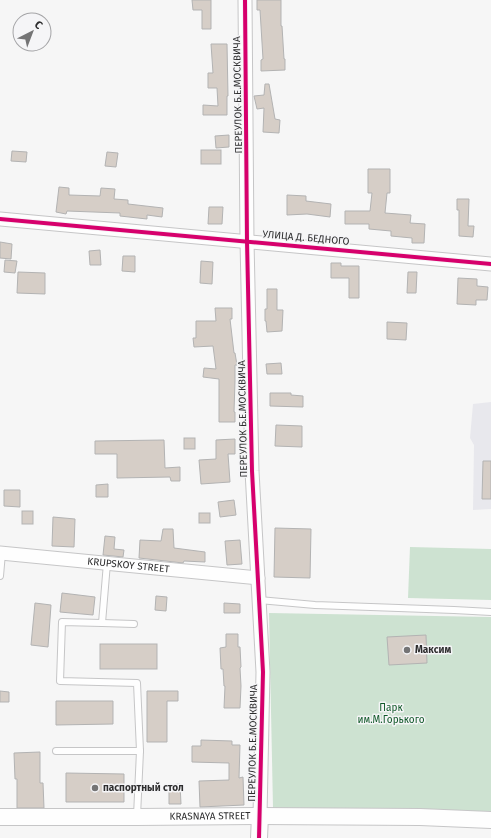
<svg xmlns="http://www.w3.org/2000/svg" width="491" height="838" viewBox="0 0 491 838" font-family="'Fira Sans',sans-serif">
  <style>
    .built { fill: #e8e8ed }
    .green { fill: #cde2d1 }
    .building { fill: #d6cec7; stroke: #b3b3b3 }
    .lines { fill: none; stroke-linecap: round; stroke-linejoin: round }
    .service-casing { stroke: #c6c6c7; stroke-width: 8 }
    .minor-casing { stroke: #c6c6c7; stroke-width: 15 }
    .tertiary-casing { stroke: #c6c6c7; stroke-width: 18 }
    .service { stroke: #fefefe; stroke-width: 6 }
    .minor { stroke: #fefefe; stroke-width: 13 }
    .tertiary { stroke: #fefefe; stroke-width: 16 }
    .cycleway-casing { stroke: #f5f5f7; stroke-width: 6 }
    .cycleway { stroke: #d6006c; stroke-width: 4 }
    .poi-dot { fill: #747475; stroke: #f5f5f7; stroke-width: 1.5 }
    .labels { text-anchor: middle; dominant-baseline: central; stroke-width: 3; stroke-linejoin: round; paint-order: stroke }
    .street-label { font-size: 10px; fill: #2e2e2f; stroke: #f5f5f7 }
    .poi-label { font-size: 10px; font-weight: bold; fill: #2e2e2f; stroke: #f5f5f7; text-anchor: start }
    .park-label { font-size: 10px; fill: #11592a; stroke: #f5f5f7 }
  </style>
  <rect width="100%" height="100%" fill="#f6f6f6"/>
  <!-- built -->
  <polygon class="built" points="491,402 491,509 473,510 474,445 470,438 473,404"/>
  <!-- green -->
  <g class="green">
    <polygon points="410,547 491,549 491,600 408,598"/>
    <polygon points="269,613 491,617 491,817 273,808"/>
  </g>
  <!-- building -->
  <g class="building">
    <polygon points="192,0 211,0 211,29 202,29 202,10 193,10"/>
    <polygon points="257,0 281,0 281,26 282,26 284,59 285,59 285,70 261,71 261,60 263,59 260,10 257,10"/>
    <polygon points="211,44 227,44 228,96 227,96 227,115 203,115 203,105 218,106 217,88 208,88 208,73 213,73"/>
    <polygon points="265,84 269,84 275,119 280,120 279,133 263,132 264,108 257,109 254,96 264,95"/>
    <polygon points="229,135 229,147 216,148 215,136"/>
    <rect x="201" y="150" width="20" height="14"/>
    <polygon points="12,151 27,152 26,162 11,161"/>
    <polygon points="107,152 118,153 116,167 105,166"/>
    <polygon points="368,169 390,169 390,193 387,193 385,213 411,215 410,223 425,224 424,243 412,243 412,238 391,236 391,231 369,229 369,224 345,224 345,211 370,211 372,193 368,193"/>
    <polygon points="59,187 69,188 69,195 100,196 101,188 115,189 114,199 128,200 128,204 163,208 162,217 147,215 147,219 120,216 120,213 67,211 66,214 56,212"/>
    <polygon points="287,195 306,196 306,201 331,204 330,217 307,214 287,215"/>
    <polygon points="457,199 469,199 468,226 474,226 473,237 459,236 459,210 457,210"/>
    <polygon points="209,207 223,207 222,224 208,224"/>
    <polygon points="0,242 12,244 11,259 0,258"/>
    <polygon points="100,250 101,265 90,265 89,251"/>
    <polygon points="123,256 135,256 135,272 122,271"/>
    <polygon points="5,260 17,261 15,273 4,272"/>
    <polygon points="201,261 213,262 212,284 200,283"/>
    <polygon points="331,263 341,263 341,266 359,266 359,298 349,298 349,278 331,278"/>
    <polygon points="18,272 45,273 45,294 17,293"/>
    <polygon points="408,272 417,272 416,293 407,293"/>
    <polygon points="458,278 477,279 477,286 488,287 487,300 476,300 476,305 457,304"/>
    <polygon points="267,289 277,289 277,310 283,310 282,331 267,332 266,321 265,321 265,309 267,309"/>
    <polygon points="215,308 232,308 232,319 230,319 234,353 235,353 237,365 235,365 235,381 234,412 235,412 235,422 219,422 219,379 203,377 204,368 216,369 213,346 194,347 193,338 196,338 196,321 216,321"/>
    <polygon points="387,322 407,323 406,340 387,339"/>
    <polygon points="281,363 282,374 267,374 266,364"/>
    <polygon points="270,393 291,393 291,395 303,396 303,407 270,406"/>
    <polygon points="276,425 302,426 302,447 275,446"/>
    <rect x="184" y="438" width="11" height="11"/>
    <polygon points="235,439 235,454 228,454 230,482 201,484 199,460 216,459 216,440"/>
    <polygon points="164,440 165,468 180,467 180,481 171,481 170,477 117,478 117,454 95,454 95,441"/>
    <polygon points="483,461 491,461 491,499 482,499"/>
    <polygon points="108,484 108,497 96,497 96,485"/>
    <polygon points="4,490 20,490 20,507 4,506"/>
    <polygon points="234,500 236,515 220,517 218,502"/>
    <rect x="22" y="511" width="11" height="13"/>
    <rect x="199" y="513" width="11" height="10"/>
    <polygon points="53,517 75,519 74,547 52,546"/>
    <polygon points="275,528 311,529 310,578 274,577"/>
    <polygon points="163,529 173,529 174,548 205,552 205,562 184,561 183,563 139,558 140,540 161,541"/>
    <polygon points="105,536 115,537 114,549 124,550 123,557 103,555"/>
    <polygon points="240,540 242,564 227,565 225,541"/>
    <polygon points="62,593 95,597 93,615 60,612"/>
    <polygon points="156,596 167,597 166,611 155,610"/>
    <polygon points="35,603 51,605 48,647 31,645"/>
    <polygon points="224,603 240,604 240,613 224,613"/>
    <polygon points="226,634 238,634 238,647 240,647 241,667 240,668 241,686 240,708 224,708 225,686 224,686 223,669 221,669 220,648 226,647"/>
    <polygon points="426,635 427,663 389,665 387,637"/>
    <rect x="100" y="644" width="57" height="25"/>
    <polygon points="0,691 9,692 9,702 0,702"/>
    <polygon points="147,691 178,691 178,701 167,701 167,742 147,742"/>
    <polygon points="56,701 113,701 113,724 56,725"/>
    <polygon points="201,740 232,741 232,745 240,745 239,778 243,777 244,805 200,807 199,781 229,780 229,763 192,762 192,746 201,746"/>
    <polygon points="40,752 40,783 43,783 44,808 17,808 17,779 15,779 14,753"/>
    <polygon points="66,773 124,774 124,802 66,802"/>
    <polygon points="180,784 181,804 169,804 169,785"/>
  </g>
  <g class="lines">
    <!-- service casing -->
    <g class="service-casing">
      <g id="service">
        <polyline points="107,563 102,623 62,622 60,681 137,683 140,751 137,816"/>
        <polyline points="0,576 2,553"/>
        <polyline points="259,600 315,605 454,610 491,612"/>
        <polyline points="102,623 134,624"/>
        <polyline points="56,751 140,751"/>
      </g>
    </g>
    <!-- minor casing -->
    <g class="minor-casing">
      <g id="minor">
        <polyline points="245,0 247,241 252,471 263,672 260,816"/>
        <polyline points="0,219 491,264"/>
        <path id="s1" d="M0,553L258,578"/>
      </g>
    </g>
    <!-- tertiary casing -->
    <g class="tertiary-casing">
      <g id="tertiary">
        <path id="s2" d="M0,817H137L260,816L420,817L491,820"/>
        <polyline points="259,838 260,816"/>
      </g>
    </g>
    <!-- service -->
    <use href="#service" class="service"/>
    <!-- minor -->
    <use href="#minor" class="minor"/>
    <!-- tertiary -->
    <use href="#tertiary" class="tertiary"/>
    <!-- cycleway casing -->
    <g class="cycleway-casing">
      <g id="cycleway">
        <polyline points="245,0 247,241 252,471 263,672 259,838"/>
        <polyline points="0,219 491,264"/>
      </g>
    </g>
    <!-- cycleway -->
    <use href="#cycleway" class="cycleway"/>
  </g>
  <!-- markers -->
  <g class="poi-dot">
    <circle cx="407" cy="650" r="4"/>
    <circle cx="95" cy="788" r="4"/>
  </g>
  <g class="labels">
    <!-- street labels -->
    <g class="street-label">
      <text transform="translate(238 95) rotate(-91)">ПЕРЕУЛОК Б.Е.МОСКВИЧА</text>
      <text transform="translate(306 238) rotate(5)">УЛИЦА Д. БЕДНОГО</text>
      <text transform="translate(243 419) rotate(-91)">ПЕРЕУЛОК Б.Е.МОСКВИЧА</text>
      <text stroke="none"><textPath href="#s1" startOffset="129">KRUPSKOY STREET</textPath></text>
      <text transform="translate(253 743) rotate(-89)">ПЕРЕУЛОК Б.Е.МОСКВИЧА</text>
      <text stroke="none"><textPath href="#s2" startOffset="210">KRASNAYA STREET</textPath></text>
    </g>
    <!-- poi labels -->
    <g class="poi-label">
      <text x="415" y="650">Максим</text>
      <text x="103" y="788">паспортный стол</text>
    </g>
    <!-- park labels -->
    <g class="park-label">
      <text x="391" y="708">Парк<tspan x="391" dy="12">им.М.Горького</tspan></text>
    </g>
  </g>
  <!-- north arrow -->
  <g transform="translate(32 32) rotate(42)"><circle r="19" fill="#f5f5f7" stroke="#a5a5a7"/>
  <path d="M0-3L7 15L0 10L-7 15Z" fill="#747475"/>
  <text y="-6" font-size="11" font-weight="bold" text-anchor="middle" fill="#2e2e2f">С</text>
  </g>
</svg>
